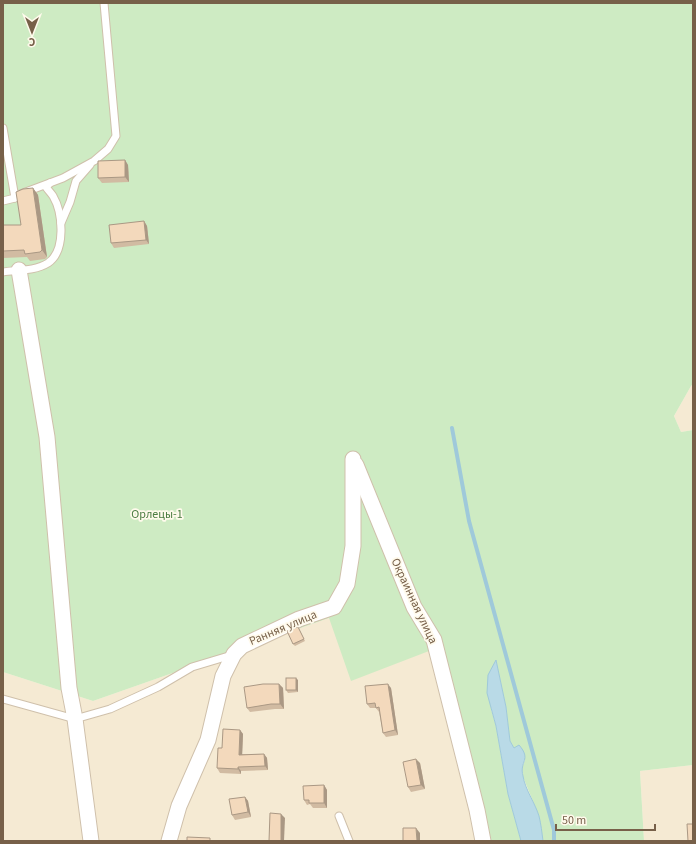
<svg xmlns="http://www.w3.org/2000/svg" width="696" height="844" viewBox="0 0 696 844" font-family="'Source Sans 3',sans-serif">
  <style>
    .residential { fill: #f5ead3 }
    .green { fill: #ceebc3 }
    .water { fill: #b9dae7; stroke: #9fc9da }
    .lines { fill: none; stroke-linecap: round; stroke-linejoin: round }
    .stream { stroke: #9fc9da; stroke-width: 4 }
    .lane-casing { stroke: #cfc0ab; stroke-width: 9 }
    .street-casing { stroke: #cfc0ab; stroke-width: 17 }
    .lane { stroke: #fff; stroke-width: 7 }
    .street { stroke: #fff; stroke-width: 15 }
    .wall { fill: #d1bba2 }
    .shaded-wall { fill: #aa9884 }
    .building { fill: #f3d9bc; stroke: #aa9884 }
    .labels { text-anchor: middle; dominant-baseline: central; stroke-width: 3.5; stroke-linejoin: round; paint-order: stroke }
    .park-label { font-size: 12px; fill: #4b7d41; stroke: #fffaec }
    .street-label { font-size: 12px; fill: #776049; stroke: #fffaec }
  </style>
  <rect width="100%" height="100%" fill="#fdf7e5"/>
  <!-- residential -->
  <g class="residential">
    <polygon points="693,384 693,430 681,432 674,416 691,386"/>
    <polygon points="329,618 442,646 486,841 3,841 3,672 93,701"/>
    <polygon points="693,765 693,841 644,841 640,771"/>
  </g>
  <!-- green -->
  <polygon class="green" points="3,3 693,3 693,384 691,386 674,416 681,432 693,430 693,765 640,771 644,841 543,841 539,816 523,777 522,768 525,760 514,748 510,741 506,707 496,661 491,709 496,726 508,794 521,841 486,841 442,646 351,681 329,618 93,701 3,672"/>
  <!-- water -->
  <path class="water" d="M496,660L506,707L510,741L514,748L519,745C532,760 519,761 523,776C525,789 535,803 539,816C541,824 542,833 543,841H521L508,794L496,726L487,693L488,675Z"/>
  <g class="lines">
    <!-- stream -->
    <polyline class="stream" points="452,428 469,521 554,830 554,841"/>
    <!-- lane casing -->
    <g class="lane-casing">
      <g id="lane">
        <polyline points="3,128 15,198"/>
        <polyline points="3,201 15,198 15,196 63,178 94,161 108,149 116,136 104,3"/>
        <polyline points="61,223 70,202 76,181 90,165"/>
        <path d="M3,272C18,270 35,271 48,263C66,251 63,213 53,196C51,193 48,190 46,187L50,183"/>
        <polyline points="3,699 75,719 110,709 158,687 192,667 232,655"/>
        <polyline points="339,816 349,841"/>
      </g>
    </g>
    <!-- street casing -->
    <g class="street-casing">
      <g id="street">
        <polyline points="19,270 47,437 69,688 75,719 91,841"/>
        <polyline points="356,465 414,607 434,640 477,810 483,841"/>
        <polyline points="169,841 179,806 208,740 223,676 234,654 242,646 299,619 334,607 347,584 353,546 353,459"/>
      </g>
    </g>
    <!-- lane -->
    <use href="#lane" class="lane"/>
    <!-- street -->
    <use href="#street" class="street"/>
  </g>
  <!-- wall -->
  <g class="wall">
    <polygon points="125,160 128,165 129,182 102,183 98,178"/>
    <polygon points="33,188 38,195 47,257 45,259 30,261 27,257 3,258 3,225 21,225"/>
    <polygon points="144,221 147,226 149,244 114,248 111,243"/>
    <polygon points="298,627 305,641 295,646 293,644"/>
    <polygon points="298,680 298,692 288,693 286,690"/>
    <polygon points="279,684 283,688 284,709 275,709 250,712 247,708"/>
    <polygon points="391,688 398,735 386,737 383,733 379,712 376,708 370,708 367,704"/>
    <polygon points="240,730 243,734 242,754 264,754 267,758 268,770 241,771 241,774 220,773 217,768 222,748"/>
    <polygon points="420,763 425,789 411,792 408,787"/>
    <polygon points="324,785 327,790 327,808 313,808 310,804 307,805 304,800"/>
    <polygon points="245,797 248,801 251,817 235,820 232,815"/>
  </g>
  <!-- shaded-wall -->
  <g class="shaded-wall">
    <polygon points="125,160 128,165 129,182 125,177"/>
    <polygon points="33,188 38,195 47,257 42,250"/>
    <polygon points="144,221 147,226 149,244 146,240"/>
    <polygon points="296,678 298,680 298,692 296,690"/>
    <polygon points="279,684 283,688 284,709 280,704"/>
    <polygon points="388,684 391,688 398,735 395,730"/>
    <polygon points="240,730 243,734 242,759 239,755"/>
    <polygon points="264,754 267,758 268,770 265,766"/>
    <polygon points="416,759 420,763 425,789 421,785"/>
    <polygon points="238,767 241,771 241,774 238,769"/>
    <polygon points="324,785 327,790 327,808 324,803"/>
    <polygon points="245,797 248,801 251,817 248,812"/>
    <polygon points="281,814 285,818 284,841 281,841"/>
    <polygon points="416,828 420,833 420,841 417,841"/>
  </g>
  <!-- building -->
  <g class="building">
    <polygon points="125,160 125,177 98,178 98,161"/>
    <polygon points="33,188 42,250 40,252 25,254 24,250 3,251 3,225 21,225 16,192 23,189"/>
    <polygon points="144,221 146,240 111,243 109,225"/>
    <polygon points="298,627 304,639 293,644 287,631"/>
    <rect x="286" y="678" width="10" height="12"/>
    <polygon points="263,684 279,684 280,704 271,704 247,708 244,687"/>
    <polygon points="388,684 395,730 383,733 379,707 376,708 375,703 367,704 365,686"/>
    <polygon points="223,729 240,730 239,755 264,754 265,766 238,767 238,769 217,768 218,748 222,748"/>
    <polygon points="416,759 421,785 408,787 403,762"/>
    <polygon points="324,785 324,803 309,803 309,800 304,800 303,786"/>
    <polygon points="245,797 248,812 232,815 229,799"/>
    <polygon points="270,813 281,814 281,841 269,841"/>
    <polygon points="687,824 693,824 693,841 688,841"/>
    <polygon points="403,828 416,828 417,841 403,841"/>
    <polygon points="187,837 210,838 210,841 187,841"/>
  </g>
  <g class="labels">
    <!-- park labels -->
    <g class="park-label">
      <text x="157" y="514">Орлецы-1</text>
    </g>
    <!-- street labels -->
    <g class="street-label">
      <text transform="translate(414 601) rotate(65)">Окраинная улица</text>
      <text transform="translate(283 628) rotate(-23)">Ранняя улица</text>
    </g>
  </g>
  <!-- border -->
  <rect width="696" height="844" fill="none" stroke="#776049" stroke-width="8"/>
  <!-- north arrow -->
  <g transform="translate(32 32) rotate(180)" stroke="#fffaec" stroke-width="3" paint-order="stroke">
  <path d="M0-3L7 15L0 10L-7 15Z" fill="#776049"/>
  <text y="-6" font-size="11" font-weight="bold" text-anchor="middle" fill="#776049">С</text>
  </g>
  <!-- scale -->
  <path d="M556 824v6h99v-6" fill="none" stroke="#776049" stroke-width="2"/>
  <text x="562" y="824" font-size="12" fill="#776049" stroke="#fffaec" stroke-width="3" paint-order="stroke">50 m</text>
</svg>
